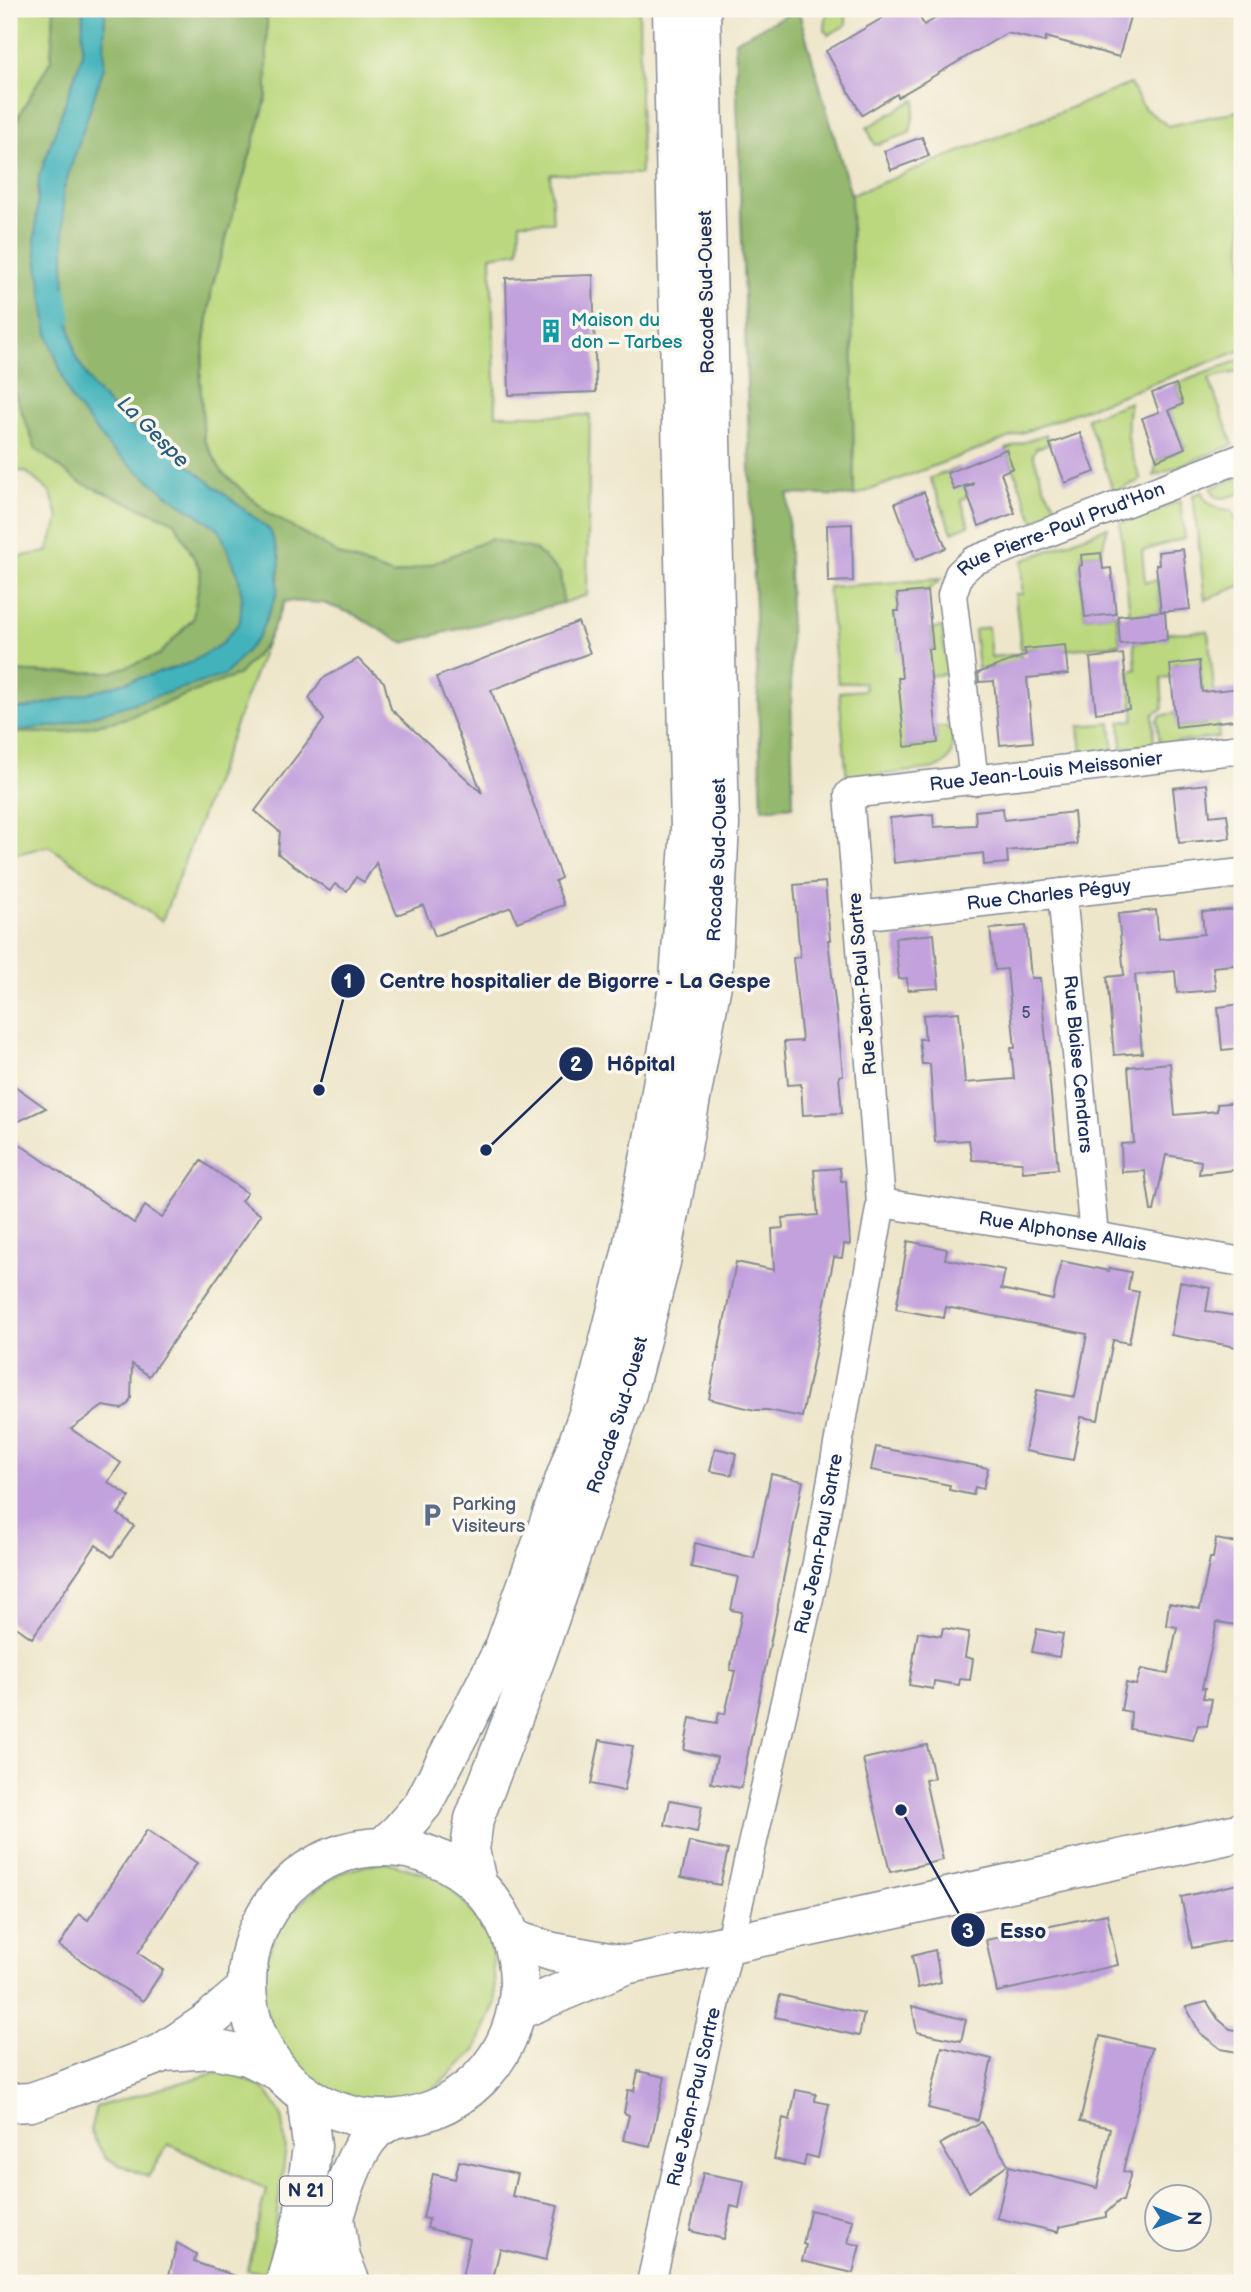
<svg xmlns="http://www.w3.org/2000/svg" width="1251" height="2292" viewBox="0 0 1251 2292" font-family="'Balsamiq Sans',sans-serif">
  <style>
    .green { fill: #bbd87e; stroke: #6b846e; stroke-width: 2 }
    .forest { fill: #94b86d; stroke: #587466; stroke-width: 2 }
    .water { fill: #43b3bb; stroke: #2f718c; stroke-width: 2 }
    .lines { fill: none; stroke-linecap: round; stroke-linejoin: round }
    .stream { stroke: #43b3bb; stroke-width: 8 }
    .building { fill: #c2a1dd }
    .street-casing { stroke: #848a94; stroke-width: 31 }
    .secondary-casing { stroke: #848a94; stroke-width: 41 }
    .primary-casing { stroke: #848a94; stroke-width: 41 }
    .street { stroke: #fff; stroke-width: 28 }
    .secondary { stroke: #fff; stroke-width: 38 }
    .primary { stroke: #fff; stroke-width: 38 }
    .labels { text-anchor: middle; dominant-baseline: central; stroke-width: 7; stroke-linejoin: round; paint-order: stroke }
    .number-label { font-size: 16px; fill: #454c7e }
    .shield { fill: #fbf7ec; stroke: #5e6b89; stroke-width: 2 }
    .shield-label { font-size: 18px; font-weight: bold; fill: #1b2f5e }
    .street-label { font-size: 19px; fill: #1b2f5e; stroke: #fbf7ec }
    .culture-label { font-size: 19px; fill: #0d838f; stroke: #fbf7ec; text-anchor: start }
    .service-label { font-size: 19px; fill: #4e5e75; stroke: #fbf7ec; text-anchor: start }
    .water-label { font-size: 21px; font-style: italic; fill: #295d7f; stroke: #fbf7ec }
    .leader { fill: none; stroke: #1b2f5e; stroke-width: 2.5 }
    .callout-dot { fill: #1b2f5e; stroke: #fbf7ec; stroke-width: 2.5 }
    .mark-label { font-size: 21px; text-anchor: middle; font-weight: bold; fill: #fff }
    .callout-label { font-size: 21px; text-anchor: middle; font-weight: bold; fill: #1b2f5e; stroke: #fbf7ec; stroke-width: 7; stroke-linejoin: round; paint-order: stroke }
  </style>
  <rect width="100%" height="100%" fill="#fbf7ec"/>
  <filter id="ink" filterUnits="userSpaceOnUse"><feTurbulence type="fractalNoise" baseFrequency=".0143" numOctaves="2"/><feDisplacementMap in="SourceGraphic" scale="14" xChannelSelector="R" yChannelSelector="G"/><feConvolveMatrix kernelMatrix="1 2 1 2 8 2 1 2 1" color-interpolation-filters="sRGB"/></filter>
  <filter id="wash" filterUnits="userSpaceOnUse"><feTurbulence type="fractalNoise" baseFrequency=".00686" numOctaves="4" result="noise"/><feDisplacementMap in="SourceGraphic" scale="28" xChannelSelector="R" yChannelSelector="G"/><feGaussianBlur stdDeviation="1.57" result="paint"/><feColorMatrix in="noise" values="0 0 0 0 0 0 0 0 0 0 0 0 0 0 0 0 0 1.4 0 .05"/><feComposite in="paint" operator="in"/></filter>
  <g filter="url(#wash)">
    <rect width="100%" height="100%" fill="#eee6ca"/>
    <!-- green -->
    <g class="green">
      <polygon points="9,9 54,9 51,60 17,119 9,170"/>
      <polygon points="267,9 639,9 641,174 550,174 553,222 520,222 519,251 491,256 496,415 590,415 587,595 563,603 560,573 432,564 393,575 342,556 267,512 222,472 204,439 200,379 212,287 267,96"/>
      <polygon points="827,9 846,9 846,25 828,35 825,29"/>
      <polygon points="1130,84 1144,108 1168,126 1242,110 1242,350 854,496 851,195"/>
      <polygon points="914,100 916,101 910,133 875,145 867,128"/>
      <path d="M1242,359V370C1231,375 1220,374 1209,379L1233,445L1154,476L1157,460L1185,448L1169,410L1183,404L1176,384Z"/>
      <polygon points="9,378 36,449 79,482 175,522 201,571 193,619 159,655 113,672 52,673 9,671 9,558 47,552 59,518 50,492 26,472 9,469"/>
      <path d="M1130,402C1124,437 1129,448 1141,480L1114,492L1087,418Z"/>
      <polygon points="1046,434 1050,444 1036,448 1033,454 1045,489 1060,511 1034,522 1006,449"/>
      <polygon points="958,468 968,496 961,500 969,525 952,532 930,478"/>
      <polygon points="1242,476 1242,493 1225,498 1216,497 1211,488"/>
      <path d="M1202,492C1206,505 1219,510 1232,510L1242,538V585L1205,600L1193,495Z"/>
      <polygon points="1180,501 1185,538 1142,551 1145,582 1157,580 1161,612 1130,615 1120,523"/>
      <polygon points="1108,527 1101,553 1081,555 1082,565 1079,567 1085,617 1116,614 1120,644 1054,651 1035,648 1021,650 1015,594 1022,594 1022,561"/>
      <path d="M941,579L927,591L897,594L899,611H896L899,652L933,649L931,629L942,627L947,674L903,678L906,747L937,743L936,727H952C953,744 955,761 937,768L847,779L839,692L865,690L864,682L838,683L828,587Z"/>
      <polygon points="988,627 991,657 1021,654 1022,665 978,669 974,630"/>
      <polygon points="1208,631 1219,737 1160,744 1157,721 1160,716 1175,713 1177,727 1205,724 1199,662 1174,664 1174,677 1161,678 1163,709 1156,712 1153,715 1154,745 1122,748 1120,722 1134,720 1129,671 1136,669 1134,643 1167,639 1167,633"/>
      <polygon points="266,644 162,921 48,846 9,856 9,733 63,733 127,718 238,675"/>
      <polygon points="1111,723 1113,749 1082,753 1079,726"/>
      <polygon points="383,1861 442,1879 468,1907 491,1941 496,2002 475,2051 426,2096 372,2101 332,2091 300,2072 276,2042 262,1998 265,1960 282,1921 310,1894 339,1873"/>
      <polygon points="218,2072 247,2080 267,2092 281,2114 286,2148 269,2273 247,2270 266,2189 168,2144 148,2177 106,2159 90,2131 96,2107"/>
    </g>
    <!-- forest -->
    <g class="forest">
      <polygon points="54,9 267,9 267,96 212,287 200,379 204,440 222,472 267,512 342,556 394,575 432,564 490,539 536,550 560,573 563,603 403,643 353,614 323,603 285,601 266,644 238,675 126,718 63,733 9,733 9,671 52,673 112,672 159,655 193,619 201,571 175,522 79,482 36,449 9,378 9,170 17,119 51,60"/>
      <polygon points="798,9 851,195 854,496 788,494 793,806 762,809 735,41"/>
    </g>
    <!-- water -->
    <polygon class="water" points="83,9 105,9 104,67 63,191 65,302 76,357 94,389 130,426 164,446 270,530 280,559 277,594 258,638 225,675 60,726 9,731 9,709 28,708 92,692 190,663 221,644 240,622 242,597 238,575 219,529 166,494 110,448 71,399 48,336 35,242 39,177 82,55"/>
    <g class="lines">
      <!-- stream -->
      <polyline class="stream" points="63,291 68,319"/>
    </g>
    <g id="blocks">
      <!-- building -->
      <g class="building">
        <polygon points="898,9 915,9 924,25 952,9 1132,9 1119,57 1046,37 1045,42 1007,33 898,97 897,94 862,115 826,51"/>
        <polygon points="922,137 929,156 891,170 884,151"/>
        <polygon points="593,275 596,392 509,395 506,278"/>
        <polygon points="1176,384 1183,404 1169,410 1185,448 1157,460 1142,418 1159,412 1152,393"/>
        <polygon points="1080,433 1095,472 1065,483 1050,444"/>
        <polygon points="1006,449 1013,468 1001,473 1015,513 979,526 965,488 973,485 973,483 954,490 947,473"/>
        <polygon points="924,492 946,548 916,560 895,503"/>
        <polygon points="852,524 853,581 828,582 827,525"/>
        <polygon points="1183,549 1190,609 1161,612 1156,565 1159,565 1158,552"/>
        <polygon points="1101,553 1103,569 1111,568 1116,614 1085,617 1079,566 1082,565 1081,555"/>
        <polygon points="927,591 933,649 928,649 938,743 905,747 898,678 902,678 895,611 899,611 897,594"/>
        <polygon points="1165,611 1167,640 1120,644 1118,616"/>
        <polygon points="578,622 590,653 491,690 561,878 555,881 564,905 517,922 511,907 435,936 423,905 397,915 376,863 364,882 356,877 347,891 335,884 330,891 278,854 280,832 255,811 324,720 309,698 322,679 358,659 384,682 391,709 482,793 436,677"/>
        <polygon points="1065,645 1068,674 1027,678 1033,742 1000,745 994,681 979,682 978,673 1026,655 1024,649"/>
        <polygon points="1123,654 1129,709 1096,713 1090,658"/>
        <polygon points="1199,661 1202,692 1242,688 1242,719 1176,727 1170,665"/>
        <polygon points="1207,784 1210,816 1227,814 1230,838 1179,843 1173,788"/>
        <polygon points="1003,808 1004,820 1074,812 1077,844 1007,851 1008,863 984,865 983,853 894,863 890,818 933,814 934,827 976,825 975,811"/>
        <polygon points="825,882 830,940 828,940 841,1054 843,1075 839,1076 842,1113 803,1115 801,1084 788,1085 784,1042 802,1041 793,958 800,957 794,885"/>
        <polygon points="1240,909 1242,964 1213,967 1216,990 1177,993 1175,971 1135,975 1142,1053 1114,1055 1107,977 1124,975 1118,914 1156,910 1159,939 1204,934 1202,912"/>
        <polygon points="1026,926 1031,978 1040,978 1058,1169 1023,1172 1022,1162 972,1160 969,1140 935,1142 930,1064 922,1064 919,1039 925,1039 923,1015 959,1012 965,1083 1014,1079 1011,1048 1015,1048 1007,969 995,970 990,929"/>
        <polygon points="934,934 939,988 908,990 907,978 899,979 895,938"/>
        <polygon points="1242,1004 1242,1048 1222,1050 1218,1007"/>
        <polygon points="1170,1063 1175,1115 1217,1111 1217,1104 1242,1102 1242,1169 1199,1174 1201,1161 1166,1155 1154,1211 1151,1211 1145,1171 1122,1172 1121,1144 1134,1143 1128,1067"/>
        <polygon points="9,1082 46,1108 9,1126"/>
        <polygon points="9,1137 134,1223 145,1206 162,1218 201,1161 247,1193 241,1201 261,1215 149,1376 132,1364 131,1398 128,1404 121,1409 103,1406 71,1429 121,1463 108,1482 130,1497 118,1514 134,1526 112,1557 96,1545 32,1638 9,1622"/>
        <polygon points="840,1168 841,1181 846,1181 850,1245 844,1244 842,1258 834,1257 802,1417 768,1410 755,1410 709,1399 736,1262 774,1270 772,1229 783,1228 782,1218 818,1215 814,1170"/>
        <polygon points="908,1241 947,1249 945,1259 1005,1270 1001,1289 1053,1300 1061,1261 1109,1271 1109,1268 1131,1272 1128,1290 1139,1292 1129,1343 1113,1340 1098,1420 1081,1417 1073,1460 1025,1451 1037,1390 1075,1397 1087,1334 946,1307 944,1318 896,1309"/>
        <polygon points="1180,1282 1210,1288 1206,1311 1242,1317 1242,1348 1171,1335"/>
        <polygon points="876,1447 988,1468 983,1489 975,1487 973,1495 949,1490 950,1485 871,1470"/>
        <polygon points="715,1448 736,1453 732,1475 710,1471"/>
        <polygon points="771,1474 803,1481 741,1788 711,1783 717,1757 684,1750 690,1718 717,1723 719,1712 725,1714 735,1671 730,1670 742,1612 731,1610 738,1577 691,1567 695,1543 754,1558"/>
        <polygon points="1216,1539 1242,1544 1242,1597 1237,1625 1217,1622 1202,1688 1205,1688 1203,1698 1212,1699 1207,1726 1198,1725 1193,1740 1130,1729 1131,1712 1121,1710 1126,1683 1136,1685 1141,1669 1168,1674 1177,1627 1166,1625 1169,1603 1200,1609 1210,1558 1213,1558"/>
        <polygon points="943,1628 969,1632 965,1657 973,1659 970,1680 960,1679 959,1685 934,1681 933,1689 909,1685 918,1632 941,1636"/>
        <polygon points="1037,1629 1063,1634 1059,1657 1032,1652"/>
        <polygon points="600,1740 633,1746 624,1791 591,1784"/>
        <polygon points="927,1745 934,1778 925,1780 943,1860 890,1872 863,1759"/>
        <polygon points="670,1800 702,1806 697,1832 665,1825"/>
        <polygon points="147,1830 197,1863 138,1953 163,1970 143,2001 59,1946 79,1914 88,1920"/>
        <polygon points="689,1842 728,1850 720,1885 681,1877"/>
        <polygon points="1242,1883 1242,1938 1192,1948 1181,1897"/>
        <polygon points="1107,1914 1118,1965 997,1992 986,1940"/>
        <polygon points="935,1950 941,1982 918,1988 912,1956"/>
        <polygon points="780,1995 864,2014 859,2036 775,2017"/>
        <polygon points="1207,2002 1218,2019 1230,2029 1242,2031 1242,2053 1221,2049 1200,2033 1186,2007"/>
        <polygon points="912,2006 966,2020 961,2041 917,2032"/>
        <polygon points="1100,2036 1152,2048 1123,2171 1131,2173 1123,2201 1119,2201 1106,2213 1106,2217 1059,2227 1058,2232 997,2218 1009,2166 1097,2188 1110,2128 1080,2121"/>
        <polygon points="942,2047 992,2059 978,2120 928,2108"/>
        <polygon points="638,2071 665,2077 650,2146 623,2140 629,2115 624,2113 628,2090 634,2091"/>
        <polygon points="796,2090 816,2094 815,2101 829,2104 818,2158 806,2155 804,2166 774,2159 783,2118 790,2120"/>
        <polygon points="981,2122 1008,2164 969,2192 940,2144"/>
        <polygon points="459,2161 517,2174 512,2196 558,2206 546,2260 500,2249 492,2283 461,2283 470,2239 427,2228 429,2219 423,2218 433,2174 455,2179"/>
        <polygon points="703,2173 744,2181 739,2208 731,2206 724,2239 690,2231"/>
        <polygon points="810,2210 853,2220 848,2243 860,2245 853,2273 802,2261 806,2245 803,2244"/>
        <polygon points="177,2243 196,2254 194,2262 245,2279 245,2283 167,2283"/>
      </g>
    </g>
  </g>
  <g filter="url(#ink)">
    <use href="#blocks" fill-opacity="0" stroke="#848a94" stroke-width="2"/>
    <g class="lines">
      <!-- street casing -->
      <g class="street-casing">
        <g id="street">
          <path id="s1" d="M974,781L952,595L959,574L973,561L1242,458"/>
          <path id="s2" d="M1062,893L1094,1236"/>
          <path id="s3" d="M858,916L1242,873"/>
          <path id="s4" d="M881,1203L1094,1236L1242,1262"/>
          <path id="s5" d="M651,2283L817,1563L881,1203L849,794L1242,749"/>
        </g>
      </g>
      <!-- secondary casing -->
      <g class="secondary-casing">
        <g id="secondary">
          <polyline points="512,1939 553,1952 625,1965"/>
          <polyline points="517,2011 625,1965 820,1925 1242,1832"/>
          <polyline points="164,2052 213,2049 248,2056 276,2070"/>
          <polyline points="9,2103 31,2102 57,2093 162,2053 206,2023 246,1989"/>
          <polyline points="335,2219 341,2258 351,2283"/>
        </g>
      </g>
      <!-- primary casing -->
      <g class="primary-casing">
        <g id="primary">
          <polyline points="384,1846 399,1832 423,1804 504,1648 596,1392 631,1253 655,1129 679,979 690,830 672,9"/>
          <circle cx="383" cy="1983" r="136"/>
          <path id="s6" d="M477,1883L470,1850L474,1819L536,1658L627,1393L661,1262L712,984L720,824L701,9"/>
          <polyline points="285,2283 303,2217 312,2146 306,2096"/>
          <path d="M317,2283C328,2245 346,2160 373,2133C377,2128 385,2124 391,2120"/>
        </g>
      </g>
      <!-- street -->
      <use href="#street" class="street"/>
      <!-- secondary -->
      <use href="#secondary" class="secondary"/>
      <!-- primary -->
      <use href="#primary" class="primary"/>
    </g>
  </g>
  <!-- icons -->
  <defs>
    <g id="building-bare" transform="scale(1.89)"><path d="M-4-6H4V6H1V3H-1V6H-4ZM-2.5-4.3h1.7v1.8h-1.7ZM.8-4.3h1.7v1.8H.8ZM-2.5-1h1.7V.8h-1.7ZM.8-1h1.7V.8H.8Z" fill="#0f9aa8" stroke="#fbf7ec" stroke-width="2.5" paint-order="stroke"/></g>
    <g id="parking-bare" transform="scale(1.89)"><path d="M-3.5-5.5H1a3.5 3.5 0 0 1 0 7H-1V5.5H-3.5ZM-1-3.4V-.6H.8a1.4 1.4 0 0 0 0-2.8Z" fill="#5c6f8a" stroke="#fbf7ec" stroke-width="2.5" paint-order="stroke"/></g>
  </defs>
  <g fill-rule="evenodd">
    <use href="#building-bare" x="551" y="331"/>
    <use href="#parking-bare" x="432" y="1515"/>
  </g>
  <g class="labels">
    <!-- number labels -->
    <g class="number-label">
      <text x="1026" y="1013">5</text>
    </g>
    <!-- shield labels -->
    <rect class="shield" x="280" y="2176.5" width="52" height="29" rx="5"/>
    <g class="shield-label">
      <text x="306" y="2191">N 21</text>
    </g>
    <!-- street labels -->
    <g class="street-label">
      <text transform="translate(707 292) rotate(-91)">Rocade Sud-Ouest</text>
      <text stroke="none"><textPath href="#s1" startOffset="322">Rue Pierre-Paul Prud'Hon</textPath></text>
      <text stroke="none"><textPath href="#s5" startOffset="1713">Rue Jean-Louis Meissonier</textPath></text>
      <text stroke="none"><textPath href="#s6" startOffset="1060">Rocade Sud-Ouest</textPath></text>
      <text stroke="none"><textPath href="#s3" startOffset="192">Rue Charles Péguy</textPath></text>
      <text transform="translate(863 984) rotate(-95)">Rue Jean-Paul Sartre</text>
      <text stroke="none"><textPath href="#s2" startOffset="172">Rue Blaise Cendrars</textPath></text>
      <text stroke="none"><textPath href="#s4" startOffset="184">Rue Alphonse Allais</textPath></text>
      <text stroke="none"><textPath href="#s6" startOffset="494">Rocade Sud-Ouest</textPath></text>
      <text stroke="none"><textPath href="#s5" startOffset="758">Rue Jean-Paul Sartre</textPath></text>
      <text stroke="none"><textPath href="#s5" startOffset="191">Rue Jean-Paul Sartre</textPath></text>
    </g>
    <!-- culture labels -->
    <g class="culture-label">
      <text x="571" y="320">Maison du<tspan x="571" dy="22">don – Tarbes</tspan></text>
    </g>
    <!-- service labels -->
    <g class="service-label">
      <text x="452" y="1504">Parking<tspan x="452" dy="22">Visiteurs</tspan></text>
    </g>
    <!-- water labels -->
    <g class="water-label">
      <text transform="translate(153 432) rotate(45)">La Gespe</text>
    </g>
  </g>
  <!-- callouts -->
  <path class="leader" d="M319 1090L348 981M486 1150L576 1064M901 1810L968 1930"/>
  <g class="callout-dot">
    <circle cx="319" cy="1090" r="7"/>
    <circle cx="486" cy="1150" r="7"/>
    <circle cx="901" cy="1810" r="7"/>
    <circle cx="348" cy="981" r="18"/>
    <circle cx="576" cy="1064" r="18"/>
    <circle cx="968" cy="1930" r="18"/>
  </g>
  <g class="mark-label">
    <text x="348" y="988">1</text>
    <text x="576" y="1071">2</text>
    <text x="968" y="1938">3</text>
  </g>
  <g class="callout-label">
    <text x="575" y="988">Centre hospitalier de Bigorre - La Gespe</text>
    <text x="641" y="1071">Hôpital</text>
    <text x="1023" y="1938">Esso</text>
  </g>
  <!-- margin -->
  <rect width="1251" height="2292" fill="none" stroke="#fbf7ec" stroke-width="35"/>
  <!-- north arrow -->
  <g transform="translate(1178 2218) rotate(91)"><circle r="33" fill="#fbf7ec" stroke="#a1a7b3" stroke-width="2"/>
  <path d="M0-5L12 26L0 18L-12 26Z" fill="#1f6fb2"/>
  <text y="-10" font-size="19" font-weight="bold" text-anchor="middle" fill="#1b2f5e">N</text>
  </g>
</svg>
